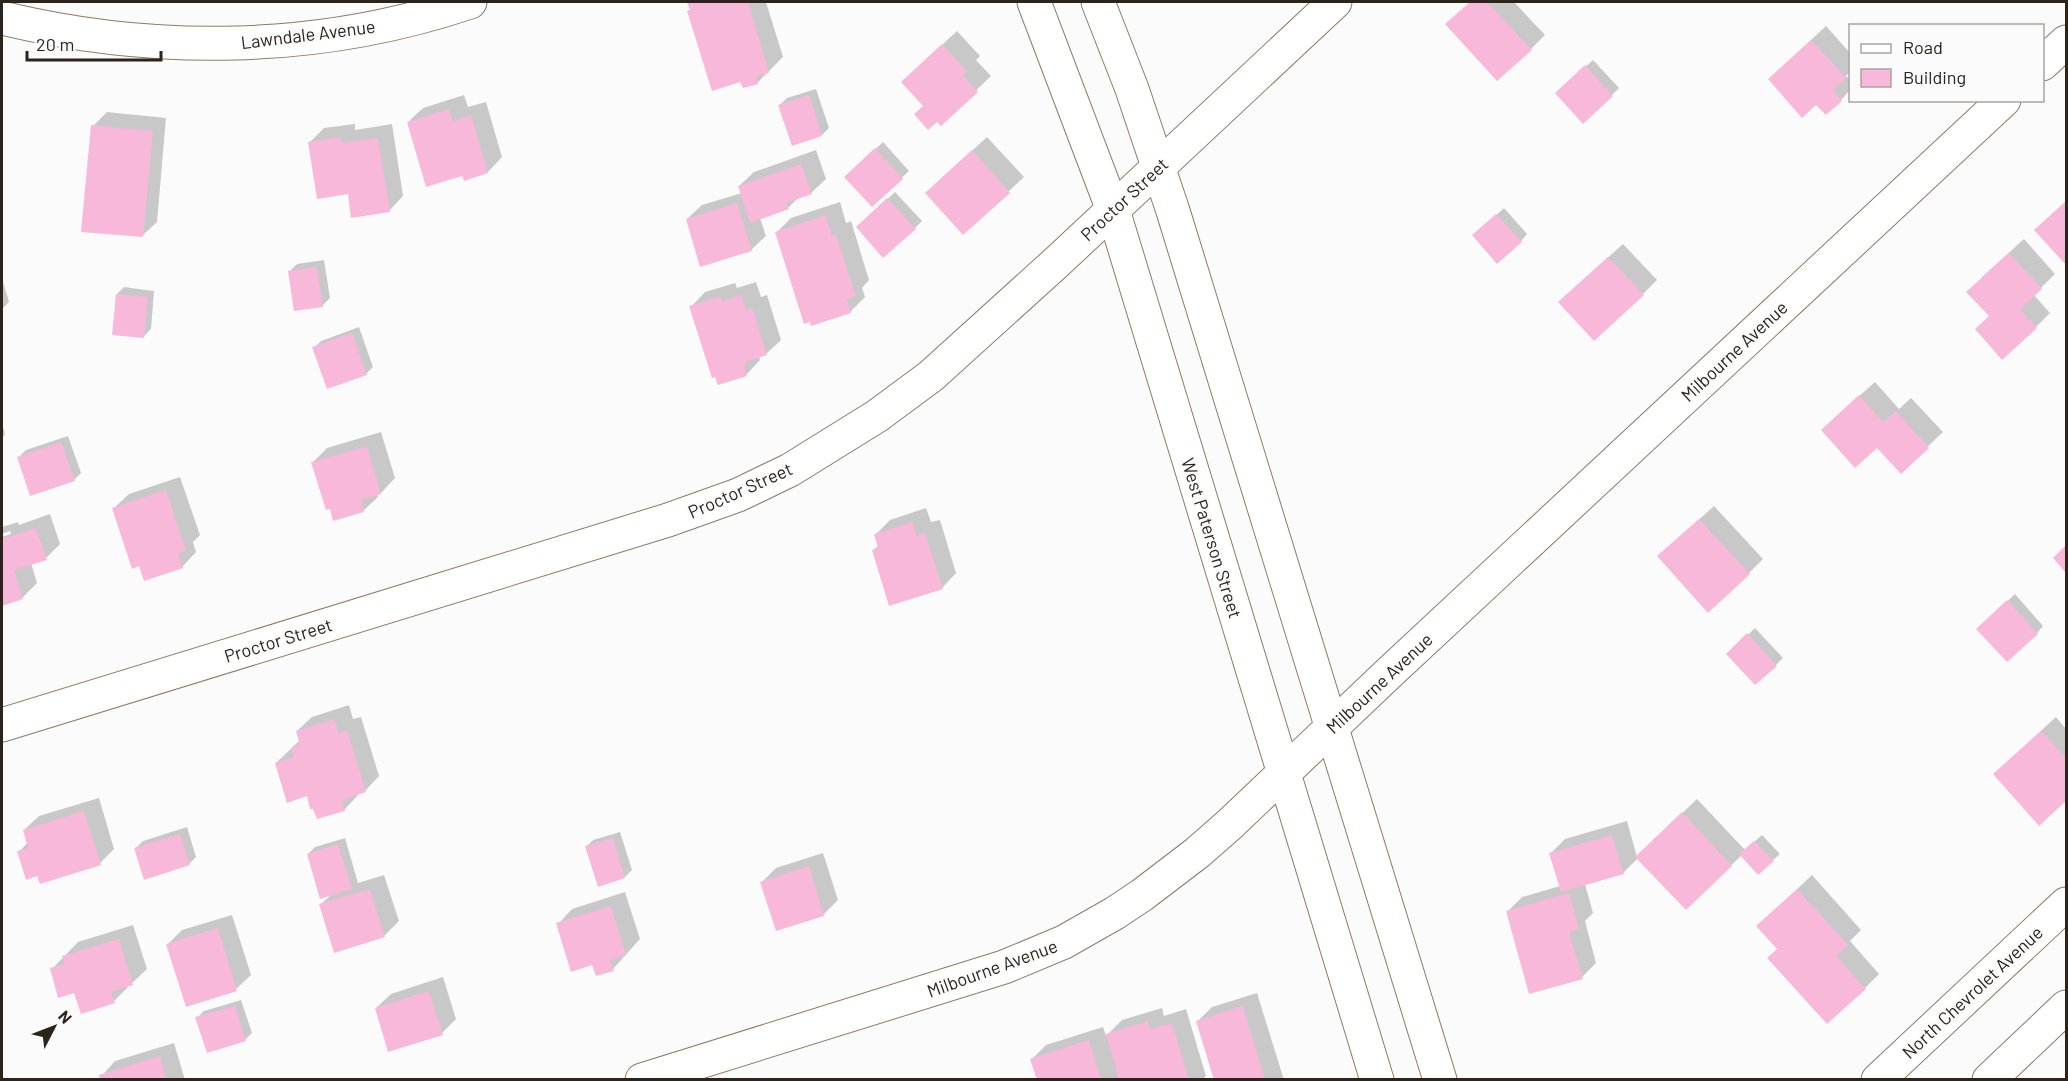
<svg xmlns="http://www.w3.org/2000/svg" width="2068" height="1081" viewBox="0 0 2068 1081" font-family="Barlow,sans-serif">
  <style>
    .shadow { fill: #0003 }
    .building { fill: #f8b8d9 }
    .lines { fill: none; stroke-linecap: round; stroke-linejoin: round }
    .minor-casing { stroke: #907a62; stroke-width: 35 }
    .minor { stroke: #fff; stroke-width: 33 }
    .labels { text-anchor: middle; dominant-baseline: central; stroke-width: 4.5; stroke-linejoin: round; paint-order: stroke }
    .street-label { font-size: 18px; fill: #2c231a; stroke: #fbfbfb }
  </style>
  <rect width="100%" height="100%" fill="#fbfbfb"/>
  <!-- shadow -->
  <g class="shadow">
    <polygon points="689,2 766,2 783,57 757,83 688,11 691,9"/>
    <polygon points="1471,2 1514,2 1545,35 1531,49 1462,10"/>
    <polygon points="1826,26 1850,53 1850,72 1846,76 1850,80 1850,90 1841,100 1784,65"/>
    <polygon points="957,31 980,56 976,60 991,76 941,124 924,106 917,68"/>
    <polygon points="1593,60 1619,88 1612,95 1564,87"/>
    <polygon points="816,89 829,128 822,135 780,105 787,98"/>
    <polygon points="464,95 468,107 486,102 502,157 488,172 463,174 408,122 423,108"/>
    <polygon points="107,112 166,118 157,222 142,236 93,126"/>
    <polygon points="355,124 355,130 392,124 403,196 389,211 349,193 309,143 324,128"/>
    <polygon points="987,137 1024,177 964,233 941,179"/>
    <polygon points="883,142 909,171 872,205 853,170"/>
    <polygon points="816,150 826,179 811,193 799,197 788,208 760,218 766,236 751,250 687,219 702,205 742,193 739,186 754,172"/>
    <polygon points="895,192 922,221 915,228 865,221"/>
    <polygon points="840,202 846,223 851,221 869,280 862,288 865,297 850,312 777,232 791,218"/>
    <polygon points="2066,202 2066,263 2036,230"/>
    <polygon points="1504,208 1527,234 1521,241 1481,229"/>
    <polygon points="2024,239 2055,274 2034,295 2050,313 2036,327 1990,315 1982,277"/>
    <polygon points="1623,244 1657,280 1643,294 1574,288"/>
    <polygon points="324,260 330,298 323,305 296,309 290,271 297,264"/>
    <polygon points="2,278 9,302 2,309"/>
    <polygon points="756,282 761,297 767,295 781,340 766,354 759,356 760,360 746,375 691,307 705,292 735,283 737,288"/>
    <polygon points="124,287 154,291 151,329 144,336 117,294"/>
    <polygon points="359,327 373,367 366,374 314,348 321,341"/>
    <polygon points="1875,382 1899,409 1911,398 1943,432 1901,472 1877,446 1837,416"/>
    <polygon points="2,423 5,434 2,438"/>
    <polygon points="381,432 395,478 381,493 377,494 378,497 363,511 313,462 327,448"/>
    <polygon points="68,436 81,473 74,480 19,457 26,450"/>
    <polygon points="180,477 200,535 193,542 196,552 182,567 114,508 129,494"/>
    <polygon points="1714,506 1763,559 1749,573 1674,542"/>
    <polygon points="926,508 931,522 940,520 956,573 942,588 873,550 879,545 876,534 890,520"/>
    <polygon points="50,514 60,544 46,558 31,563 37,583 23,597 2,604 2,537 11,534 10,531 2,534 2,527 18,522 19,525"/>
    <polygon points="2015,594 2043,626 2037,633 1985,622"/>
    <polygon points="1755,628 1783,658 1776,665 1728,654"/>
    <polygon points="349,705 353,719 361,717 379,776 365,791 358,793 358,795 344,810 308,794 276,763 300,740 297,731 312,717"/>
    <polygon points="2056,717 2066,729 2066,799 2039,824 2009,760"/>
    <polygon points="99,798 114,849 100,863 38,874 19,852 28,842 24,830 39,816"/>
    <polygon points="1697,799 1745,850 1762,835 1780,854 1773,860 1742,855 1686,908 1638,858 1623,873 1585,884 1593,913 1585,921 1596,963 1582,977 1508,911 1522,897 1560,886 1551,853 1565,839 1627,821 1637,857"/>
    <polygon points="187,827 196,857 189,864 136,848 143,841"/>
    <polygon points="620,832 632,870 625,877 586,847 593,840"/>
    <polygon points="345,838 358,883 384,875 399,921 385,935 335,951 321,904 332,894 308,854 315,847"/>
    <polygon points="823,853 838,900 823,915 762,882 776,868"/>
    <polygon points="1812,875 1861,930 1850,941 1879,974 1865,988 1779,949 1773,912"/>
    <polygon points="625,892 640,939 613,969 593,963 558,924 572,909"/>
    <polygon points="232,915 251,975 236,989 168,944 182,930"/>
    <polygon points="133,925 147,969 132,983 127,985 128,987 114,1001 75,991 52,969 78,942"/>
    <polygon points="443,977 456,1019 442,1033 376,1008 391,994"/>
    <polygon points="1257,993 1284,1080 1216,1080 1198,1021 1212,1007"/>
    <polygon points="241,1000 252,1033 245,1040 197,1018 204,1011"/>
    <polygon points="1162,1008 1164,1016 1186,1009 1206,1076 1202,1080 1039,1080 1032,1059 1046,1045 1103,1027 1106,1036 1122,1020"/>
    <polygon points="174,1043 185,1080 98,1080 115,1061"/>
  </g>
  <!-- building -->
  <g class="building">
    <polygon points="687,2 748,2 769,73 756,77 758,84 743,88 740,82 712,91 687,11 690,10"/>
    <polygon points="1470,2 1487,2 1532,50 1497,81 1445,24"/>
    <polygon points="1811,40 1846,78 1833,91 1842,101 1826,115 1816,105 1802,118 1768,79"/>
    <polygon points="942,44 967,71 963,75 978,92 941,126 937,122 928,130 914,114 923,106 901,82"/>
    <polygon points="1585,65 1613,96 1583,124 1555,93"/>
    <polygon points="809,95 822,136 792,146 778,105"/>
    <polygon points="449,109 453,121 471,115 488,173 464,181 462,176 426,187 407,122"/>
    <polygon points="91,125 153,131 143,237 81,232"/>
    <polygon points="341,137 341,143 378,138 390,212 351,218 348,194 317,199 308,142"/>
    <polygon points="875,148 903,179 872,207 844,177"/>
    <polygon points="972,150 1010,193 963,235 925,193"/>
    <polygon points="801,164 812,194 786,203 789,209 750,223 738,186"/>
    <polygon points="887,198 916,229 883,258 856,227"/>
    <polygon points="2066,201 2066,265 2034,230"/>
    <polygon points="737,203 752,251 700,267 686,219"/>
    <polygon points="1496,214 1522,242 1497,264 1472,235"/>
    <polygon points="826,215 832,236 836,235 856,296 847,299 851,313 811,326 810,322 804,324 775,232"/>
    <polygon points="2009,253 2042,289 2020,309 2037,328 2002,360 1975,329 1989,316 1966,292"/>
    <polygon points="1608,257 1644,295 1594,341 1558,302"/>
    <polygon points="317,267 323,307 294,311 288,271"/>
    <polygon points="116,294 148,297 144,338 112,335"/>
    <polygon points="742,295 746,310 752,308 767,355 745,362 747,366 744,367 747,376 718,385 715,377 712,378 689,306 721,296 722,301"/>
    <polygon points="352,333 367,375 327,389 312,347"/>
    <polygon points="1859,395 1883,422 1896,411 1929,448 1901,474 1877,448 1855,468 1821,430"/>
    <polygon points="61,442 75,481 30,496 17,457"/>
    <polygon points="367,446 381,494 361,500 364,512 333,521 330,509 326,510 311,462"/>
    <polygon points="166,490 186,551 178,553 183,568 144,581 139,566 132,569 112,508"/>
    <polygon points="1699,519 1750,574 1708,613 1657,556"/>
    <polygon points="912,522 917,536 925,533 943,589 889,606 872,550 878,548 874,534"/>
    <polygon points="36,528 47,560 14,570 23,599 2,606 2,536 4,535 5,538"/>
    <polygon points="2066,545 2066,573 2053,558"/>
    <polygon points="2007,600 2038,634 2007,662 1976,629"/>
    <polygon points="1747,633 1777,666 1755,685 1726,654"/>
    <polygon points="334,719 339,733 347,730 366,792 342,800 345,811 317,819 313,809 310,809 307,796 287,803 275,763 294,757 291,748 300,745 296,731"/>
    <polygon points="2041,731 2066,758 2066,801 2039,826 1993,774"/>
    <polygon points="84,811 101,865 40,884 37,876 26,880 17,851 28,848 23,830"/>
    <polygon points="1682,812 1732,866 1686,910 1635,857"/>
    <polygon points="180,834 190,865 144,880 134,848"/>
    <polygon points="1612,835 1624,874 1561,892 1549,853"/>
    <polygon points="613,838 625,878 598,887 585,846"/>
    <polygon points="1754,841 1774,861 1758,875 1739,854"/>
    <polygon points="338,844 352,889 320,899 307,854"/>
    <polygon points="809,866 824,916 776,931 760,882"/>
    <polygon points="370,889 385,937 334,953 319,904"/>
    <polygon points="1797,889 1848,945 1836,956 1866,989 1827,1024 1767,958 1777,949 1756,926"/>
    <polygon points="1569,893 1579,929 1569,932 1583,979 1529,994 1506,911"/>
    <polygon points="611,906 626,955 610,960 614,971 596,976 592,965 571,972 556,923"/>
    <polygon points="218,928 237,991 186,1007 166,944"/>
    <polygon points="119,939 133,985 111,992 115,1003 81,1014 74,993 58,998 50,968 65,964 62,956"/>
    <polygon points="429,991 443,1035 388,1052 375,1008"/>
    <polygon points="235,1006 246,1041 207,1053 195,1017"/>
    <polygon points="1243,1006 1265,1080 1214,1080 1196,1021"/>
    <polygon points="1148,1021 1150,1029 1172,1023 1189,1080 1119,1080 1106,1034"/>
    <polygon points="1089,1040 1101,1080 1037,1080 1030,1059"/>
    <polygon points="160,1056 167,1080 100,1080 99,1075"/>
  </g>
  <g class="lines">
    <!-- minor casing -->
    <g class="minor-casing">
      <g id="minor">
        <polyline points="1034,2 1113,210 1377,1080"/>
        <polyline points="1098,2 1132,89 1173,211 1440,1080"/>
        <path d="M2,18C155,55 319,53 470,2"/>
        <polyline points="2042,64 2066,42"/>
        <polyline points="2,725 668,520 738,495 790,470 877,416 931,376 1058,261 1335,2"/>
        <polyline points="642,1080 1004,967 1064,942 1115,913 1142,895 1197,853 1229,825 1389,673 2004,100"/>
        <polyline points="1878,1080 2066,904"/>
        <polyline points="1989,1080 2066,1007"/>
      </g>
    </g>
    <!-- minor -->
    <use href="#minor" class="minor"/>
  </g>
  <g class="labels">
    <!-- street labels -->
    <g class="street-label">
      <text transform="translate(308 34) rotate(-7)">Lawndale Avenue</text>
      <text transform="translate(1124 199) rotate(-43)">Proctor Street</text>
      <text transform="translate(1734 351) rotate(-43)">Milbourne Avenue</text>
      <text transform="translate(740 490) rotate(-24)">Proctor Street</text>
      <text transform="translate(1212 538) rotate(73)">West Paterson Street</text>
      <text transform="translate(278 640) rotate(-17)">Proctor Street</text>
      <text transform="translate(1379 683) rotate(-43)">Milbourne Avenue</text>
      <text transform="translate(992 968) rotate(-20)">Milbourne Avenue</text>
      <text transform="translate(1972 992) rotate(-43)">North Chevrolet Avenue</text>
    </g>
  </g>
  <!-- border -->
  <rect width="2068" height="1081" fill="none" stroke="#2c231a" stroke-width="6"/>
  <!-- legend -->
  <rect x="1849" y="24" width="195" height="78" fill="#fbfbfb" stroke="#a8a5a1" stroke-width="1.5"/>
  <rect x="1861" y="44" width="30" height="9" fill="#ffffff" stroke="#a8a5a1" stroke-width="1.5"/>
  <text x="1903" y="54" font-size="18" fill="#2c231a">Road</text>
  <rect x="1861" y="69" width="30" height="18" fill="#f8b8d9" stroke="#a8a5a1" stroke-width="1.5"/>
  <text x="1903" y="84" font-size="18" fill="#2c231a">Building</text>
  <!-- north arrow -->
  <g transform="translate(54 1027) rotate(48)" stroke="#fbfbfb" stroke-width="4.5" paint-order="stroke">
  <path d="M0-4.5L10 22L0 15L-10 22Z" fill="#2c231a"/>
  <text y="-9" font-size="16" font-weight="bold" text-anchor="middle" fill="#2c231a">N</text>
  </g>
  <!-- scale -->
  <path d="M27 51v9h134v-9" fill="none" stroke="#2c231a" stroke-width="3"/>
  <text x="36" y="51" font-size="18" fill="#2c231a" stroke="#fbfbfb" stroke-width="4.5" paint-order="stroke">20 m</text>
</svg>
